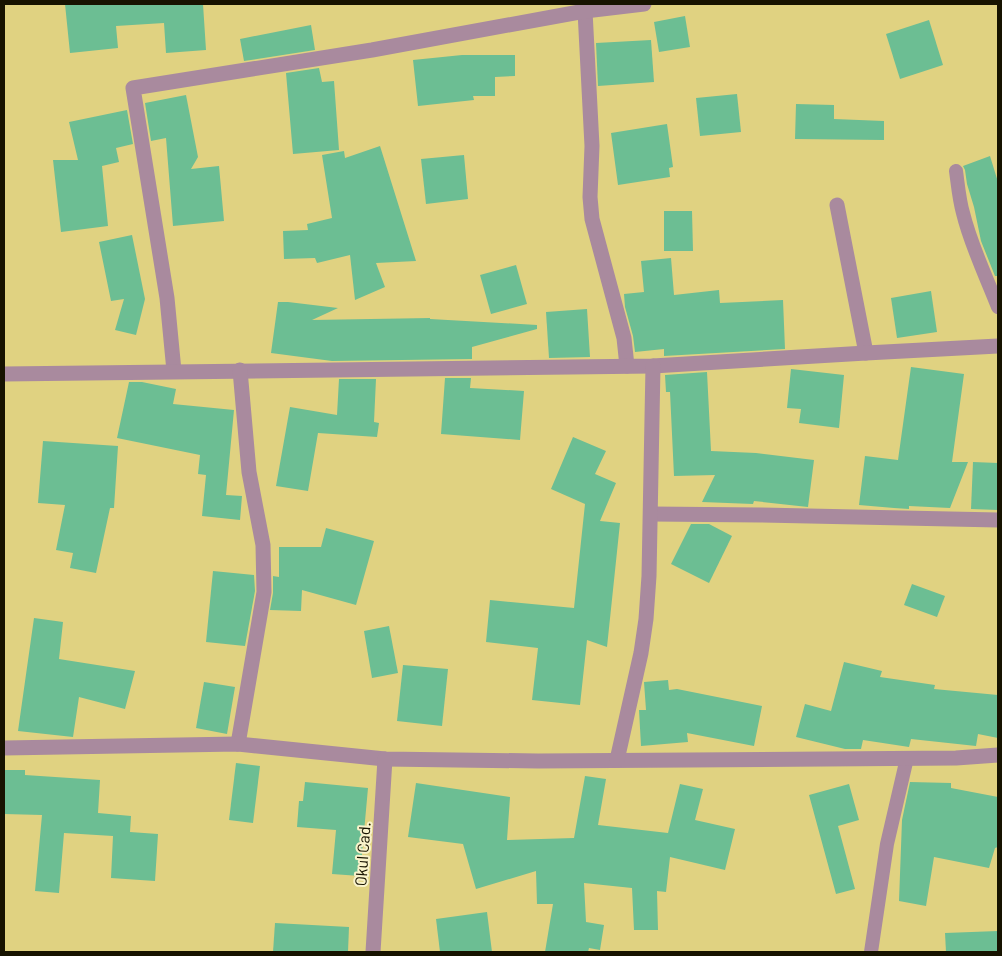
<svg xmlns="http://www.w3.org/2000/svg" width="1002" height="956" viewBox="0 0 1002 956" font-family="Barlow,sans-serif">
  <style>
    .building { fill: #6cbe93 }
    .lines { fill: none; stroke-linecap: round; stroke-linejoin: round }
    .lane { stroke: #a98a9e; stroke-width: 14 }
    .street { stroke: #a98a9e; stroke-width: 15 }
    .labels { text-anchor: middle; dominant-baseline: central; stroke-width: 4; stroke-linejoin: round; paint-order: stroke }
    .street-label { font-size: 16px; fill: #171300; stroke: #f9f3cb }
  </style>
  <rect width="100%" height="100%" fill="#e0d281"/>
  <!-- building -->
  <g class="building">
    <polygon points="65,4 203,4 206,50 166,53 164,23 116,26 118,48 70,53"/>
    <polygon points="685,16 690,47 659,52 654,22"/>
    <polygon points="929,20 943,65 900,79 886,34"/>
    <polygon points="311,25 315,50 244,61 240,39"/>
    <polygon points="651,40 654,82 598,86 596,43"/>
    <polygon points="462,55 515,55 515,76 495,77 495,96 473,96 474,100 418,106 413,60"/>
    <polygon points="319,68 322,82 334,81 339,150 293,154 286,73"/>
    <polygon points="737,94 741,132 700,136 696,98"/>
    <polygon points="186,95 198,157 191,169 219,166 224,221 173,226 166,138 151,141 145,103"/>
    <polygon points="796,104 834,105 834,119 884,121 884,140 795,139"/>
    <polygon points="127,110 133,144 116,148 119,162 102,166 108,226 61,232 53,160 78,160 69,122"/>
    <polygon points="667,124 673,167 669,168 670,177 618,185 611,133"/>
    <polygon points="380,146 416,261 376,263 385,287 355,300 350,255 317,263 315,258 284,259 283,231 308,230 307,224 332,218 322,155 344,151 345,158"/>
    <polygon points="464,155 468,199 426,204 421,159"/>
    <polygon points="990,156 998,182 998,276 995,276 981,241 974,207 967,184 965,170 963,166"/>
    <polygon points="664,211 692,211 693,251 664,251"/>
    <polygon points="132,235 145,299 136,335 115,330 124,299 111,301 99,242"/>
    <polygon points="671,258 674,295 719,290 720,303 783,300 785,349 664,356 664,349 635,352 633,336 625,307 624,294 644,292 641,261"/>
    <polygon points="516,265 527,304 491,314 480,275"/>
    <polygon points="931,291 937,332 897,338 891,298"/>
    <polygon points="278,302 288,302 338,308 312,320 430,318 430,319 537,325 537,329 472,347 472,359 332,361 271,353"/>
    <polygon points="587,309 590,357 549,358 546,312"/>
    <polygon points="911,367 964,374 952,462 968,462 950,508 909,506 909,509 894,508 859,505 865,456 898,460"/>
    <polygon points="791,369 844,375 839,428 799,423 801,409 787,408"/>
    <polygon points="707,372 711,451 756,453 814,460 808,507 754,501 753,504 702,502 715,475 674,476 670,392 666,392 665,375"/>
    <polygon points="445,378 471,378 470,388 524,391 520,440 441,434"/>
    <polygon points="339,379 376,379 374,422 379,423 377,437 318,433 308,491 276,486 290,407 337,415"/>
    <polygon points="129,382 142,382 176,389 173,404 234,410 226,495 242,496 240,520 202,516 206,475 198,474 200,455 117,438"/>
    <polygon points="573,437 606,451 595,474 616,483 600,521 620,523 607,647 587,640 580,705 532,700 538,648 486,642 490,600 574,608 585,504 551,489"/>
    <polygon points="43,441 118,446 114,508 110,508 96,573 70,568 73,553 56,550 65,505 38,503"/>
    <polygon points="973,462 998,463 998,510 971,509"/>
    <polygon points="691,524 709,524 732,536 709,583 671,564"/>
    <polygon points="326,528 374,541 356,605 302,590 301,611 270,610 273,593 273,576 279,577 279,547 321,547"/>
    <polygon points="213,571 254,575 255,591 245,646 206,642"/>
    <polygon points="912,584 945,596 937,617 904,605"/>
    <polygon points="34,618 63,622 59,659 135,671 125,709 79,697 73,737 18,731"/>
    <polygon points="389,626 398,673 372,678 364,631"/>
    <polygon points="844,662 882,671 880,677 935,685 934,689 998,695 998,738 978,734 976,746 911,739 909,747 863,740 861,749 845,749 796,737 805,704 831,711"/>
    <polygon points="403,665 448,669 442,726 397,721"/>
    <polygon points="668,680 669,690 677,689 762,706 754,746 687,733 688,742 641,746 639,710 646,710 644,682"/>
    <polygon points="204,682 235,687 227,734 196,728"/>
    <polygon points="236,763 260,766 253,823 229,820"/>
    <polygon points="4,770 25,770 25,775 100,780 98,813 131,816 130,832 158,834 155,881 111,878 113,836 64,833 59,893 35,891 42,815 4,814"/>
    <polygon points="585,776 606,779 598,825 668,833 680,784 703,789 695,820 735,829 725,870 670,857 666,892 657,891 658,930 634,930 632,888 584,883 586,922 604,925 600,950 589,948 588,952 545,952 553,904 537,904 536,871 476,889 463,844 408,837 416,783 510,797 507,840 574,838"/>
    <polygon points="305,782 368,788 360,876 332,874 336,830 297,827 299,801 303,801"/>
    <polygon points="910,782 951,783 951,788 998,797 998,847 995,848 989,868 934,857 926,906 899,901 902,820"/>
    <polygon points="849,784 859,820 838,826 855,889 836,894 809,795"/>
    <polygon points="487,912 492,952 440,952 436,919"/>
    <polygon points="275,923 349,927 348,952 273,952"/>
    <polygon points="998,931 998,952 946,952 945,933"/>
  </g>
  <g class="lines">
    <!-- lane -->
    <g class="lane">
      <path d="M956,171C958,185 959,199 963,213C971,246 986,276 998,307"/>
      <polyline points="871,952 887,844 907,758"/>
    </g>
    <!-- street -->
    <g class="street">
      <polyline points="585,11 592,146 590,197 592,219 624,338 627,366"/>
      <polyline points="837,205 866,353"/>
      <polyline points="174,371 167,298 133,88 372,50 585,11 644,4"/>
      <polyline points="4,374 653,366 866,353 998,346"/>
      <polyline points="651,514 761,515 998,520"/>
      <polyline points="238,744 264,592 263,545 249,472 240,370"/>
      <polyline points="4,748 238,744 385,759 538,761 956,758 998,755"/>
      <polyline points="617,760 641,653 646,619 649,576 653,366"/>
      <polyline points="373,952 385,759"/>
    </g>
  </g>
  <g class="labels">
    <!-- street labels -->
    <g class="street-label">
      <text transform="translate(362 854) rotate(-86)">Okul Cad.</text>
    </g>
  </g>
  <!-- border -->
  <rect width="1002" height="956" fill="none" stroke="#171300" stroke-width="10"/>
</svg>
